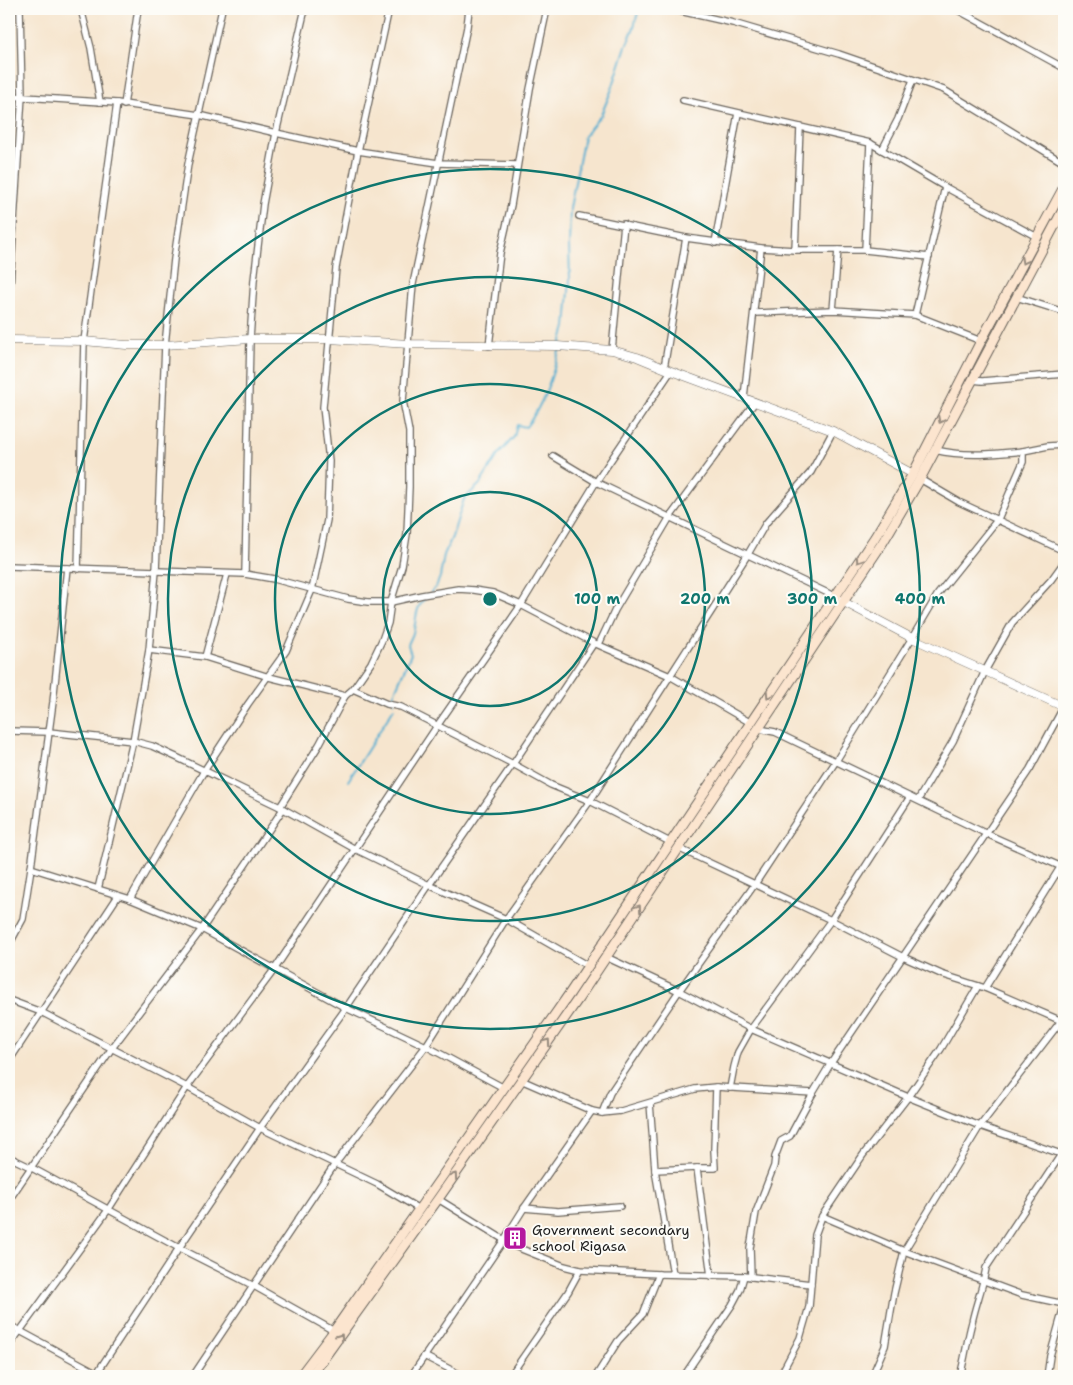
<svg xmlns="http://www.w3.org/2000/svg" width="1073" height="1385" viewBox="0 0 1073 1385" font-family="'Shantell Sans',sans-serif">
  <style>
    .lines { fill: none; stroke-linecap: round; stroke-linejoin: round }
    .stream { stroke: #53afd1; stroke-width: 2 }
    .minor-casing { stroke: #68625a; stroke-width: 8 }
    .tertiary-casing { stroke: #68625a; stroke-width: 9 }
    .secondary-casing { stroke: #68625a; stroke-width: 11 }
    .minor { stroke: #fff; stroke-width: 5.5 }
    .tertiary { stroke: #fff; stroke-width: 8 }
    .secondary { stroke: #fce5cf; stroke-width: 9 }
    .oneway { stroke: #978b7e }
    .ring { fill: none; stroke: #0f766e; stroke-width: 2.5 }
    .labels { text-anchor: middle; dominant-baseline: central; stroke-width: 4; stroke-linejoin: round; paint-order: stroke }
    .poi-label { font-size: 14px; fill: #1c1c1c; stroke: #fdfcf7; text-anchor: start }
    .centre { fill: #0f766e; stroke: #fdfcf7; stroke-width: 2.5 }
    .ring-label { font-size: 15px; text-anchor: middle; font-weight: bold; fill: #0f766e; stroke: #fdfcf7; stroke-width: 4; stroke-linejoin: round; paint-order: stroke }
  </style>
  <rect width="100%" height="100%" fill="#fdfcf7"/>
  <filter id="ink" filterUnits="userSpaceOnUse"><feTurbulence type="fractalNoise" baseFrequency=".02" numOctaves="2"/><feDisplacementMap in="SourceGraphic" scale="10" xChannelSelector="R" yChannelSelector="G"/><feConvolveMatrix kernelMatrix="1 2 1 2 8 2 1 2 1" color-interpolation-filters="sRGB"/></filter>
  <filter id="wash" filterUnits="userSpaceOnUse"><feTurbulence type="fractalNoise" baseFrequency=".0096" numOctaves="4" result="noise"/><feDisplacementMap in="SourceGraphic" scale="20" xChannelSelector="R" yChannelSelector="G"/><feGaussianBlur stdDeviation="1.12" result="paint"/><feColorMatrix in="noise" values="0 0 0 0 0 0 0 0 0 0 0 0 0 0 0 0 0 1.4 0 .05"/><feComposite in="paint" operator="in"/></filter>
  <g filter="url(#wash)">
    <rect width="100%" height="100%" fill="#f6e5ce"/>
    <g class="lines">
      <!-- stream -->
      <g class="stream">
        <polyline points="561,344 566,327 570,279 569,246 570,208 584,136 601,115 612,89 626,46 633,30 639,9"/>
        <path d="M431,592L436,587L440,577L444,555L452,537L464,499L480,484L498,455L514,437L517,425L526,427C544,404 552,376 560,348"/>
        <path d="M394,703L393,696L411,654L408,645C409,641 412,637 413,633C418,616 413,610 428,595"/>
        <polyline points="348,781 394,708"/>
      </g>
    </g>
  </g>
  <g filter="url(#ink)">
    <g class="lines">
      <!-- minor casing -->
      <g class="minor-casing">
        <g id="minor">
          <polyline points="81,9 91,48 100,102"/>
          <polyline points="671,9 733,23 839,54 944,90 1064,163"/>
          <polyline points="956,9 1064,68"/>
          <polyline points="9,96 117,103 199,115 276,133 358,151 438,163 517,165"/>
          <polyline points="683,100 870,143 945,187 1037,237"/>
          <polyline points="124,105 138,9"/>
          <polyline points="882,150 898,119 913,80"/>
          <polyline points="579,216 686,238 761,248 795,250 865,250 929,257"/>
          <polyline points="715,243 738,113"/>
          <polyline points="795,250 800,127"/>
          <polyline points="865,250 870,143"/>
          <polyline points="1016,297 1064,312"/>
          <polyline points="9,302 22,96 20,9"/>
          <polyline points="833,310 838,250"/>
          <polyline points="754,313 833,310 915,315 981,341"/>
          <polyline points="915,315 945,187"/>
          <polyline points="489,346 500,253 511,205 530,89 547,9"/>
          <polyline points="612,350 624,224"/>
          <polyline points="664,368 686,238"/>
          <polyline points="972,380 982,381 1064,374"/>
          <polyline points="744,397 761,248"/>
          <path d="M935,450C965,457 993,454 1023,451"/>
          <polyline points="553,456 596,482 834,596"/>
          <polyline points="920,479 959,502 1064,551"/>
          <polyline points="9,566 245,574 274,579 348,599 368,602 391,602 422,595 458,589 474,590 493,593 521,605 594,643 670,676 751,723"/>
          <polyline points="78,569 84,341 117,103"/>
          <polyline points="245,574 250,339 254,280 263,204 276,133 305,9"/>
          <polyline points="599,644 615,610 670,517 755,402"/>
          <polyline points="149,650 205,657 269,677 345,696"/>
          <polyline points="205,657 227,574"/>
          <polyline points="353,689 387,704 401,707 513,764 551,785 590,801 670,842"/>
          <polyline points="759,729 775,732 987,834 1064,868"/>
          <polyline points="9,731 49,732 133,741 152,746 176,757 280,807 355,849 429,885 506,919 588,966"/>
          <polyline points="918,800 953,741 985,671 1012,623 1051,580 1064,562"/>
          <polyline points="280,807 319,745 345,696 353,689 371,663 382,640 388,623 391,602 402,566 407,534 409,487 409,432 403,401 413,284 467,27 469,9"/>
          <polyline points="678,848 831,920 903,957 941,974 985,988 1064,1022"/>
          <polyline points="31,868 130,899 202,929 346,1008 426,1046 504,1088"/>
          <polyline points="98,889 133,741 149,650 156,571 165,345 174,259 188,164 222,9"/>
          <polyline points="130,899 204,771 248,704 286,651 312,590 327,520 329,461 323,407 336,268 358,151 389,9"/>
          <polyline points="9,945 23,919 31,868 53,702 67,568"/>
          <polyline points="606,957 679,991 751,1029 908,1097 980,1126 1064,1155"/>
          <polyline points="985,988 1061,866"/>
          <polyline points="9,1000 41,1012 187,1087 260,1128 377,1184 419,1209"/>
          <polyline points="9,1061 118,896"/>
          <polyline points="521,1080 592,1111 602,1113 621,1111 695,1089 716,1087 813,1093"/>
          <polyline points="730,1088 734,1067 738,1052 751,1029 831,920 910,797"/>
          <polyline points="650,1103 655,1170 673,1274"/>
          <polyline points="602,1113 610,1093 679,991 755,884 836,761 912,638 938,594 998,519 1023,462 1023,451 1048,446 1064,445"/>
          <polyline points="9,1157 32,1168 179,1248 254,1286 334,1331"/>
          <polyline points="697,1168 711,1276"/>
          <polyline points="655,1170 697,1168 715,1168 714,1150 716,1087"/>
          <polyline points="438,1199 514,1246 564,1266 580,1270 659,1274 744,1276 811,1284"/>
          <polyline points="9,1200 112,1048 202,929 283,809"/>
          <polyline points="524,1208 558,1211 620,1206"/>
          <polyline points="822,1216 904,1251 1022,1295 1064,1304"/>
          <polyline points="751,1277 750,1248 756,1212 774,1166 775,1157 781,1141 790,1136 813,1093 831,1063 1030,769 1064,706"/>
          <polyline points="9,1325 103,1376"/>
          <polyline points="9,1346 108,1210 187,1087 274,970 437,726 521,605 596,482 671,371"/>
          <polyline points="424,1356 463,1376"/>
          <polyline points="95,1376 179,1248 260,1128 346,1008 429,885 513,764 594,643"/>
          <polyline points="193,1376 335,1164 426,1046 506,919 590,801 748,554 766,523 811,472 833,431"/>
          <polyline points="411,1376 504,1240 524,1208 592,1111"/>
          <polyline points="510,1376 568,1292 580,1270"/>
          <polyline points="596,1376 618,1341 643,1314 659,1274"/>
          <polyline points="684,1376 732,1305 740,1290 744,1276"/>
          <polyline points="780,1376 800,1338 809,1307 815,1235 822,1216 863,1155 908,1097 941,1049 978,986"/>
          <polyline points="872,1376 885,1346 894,1293 904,1251 980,1126 1064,1017"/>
          <path d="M960,1376C965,1358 967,1340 972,1322C976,1303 983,1287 986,1268L1064,1150"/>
          <polyline points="1047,1376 1050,1356 1064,1306"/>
        </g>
      </g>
      <!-- tertiary casing -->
      <g class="tertiary-casing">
        <g id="tertiary">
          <polyline points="9,340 84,341 126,345 165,345 250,339 329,339 409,344 557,346 612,350 637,357 671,371 833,431 913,474"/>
          <polyline points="840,600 912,638 1064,707"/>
        </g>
      </g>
      <!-- secondary casing -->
      <g class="secondary-casing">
        <g id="secondary">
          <polyline points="300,1376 334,1331 570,993 875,537 913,474 981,341 1064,187"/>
          <polyline points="311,1376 438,1199 578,999 883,542 920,479 1064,208"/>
        </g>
      </g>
      <!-- minor -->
      <use href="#minor" class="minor"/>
      <!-- tertiary -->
      <use href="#tertiary" class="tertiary"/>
      <!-- secondary -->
      <use href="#secondary" class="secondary"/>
    </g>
    <!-- one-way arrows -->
    <defs><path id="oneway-chevron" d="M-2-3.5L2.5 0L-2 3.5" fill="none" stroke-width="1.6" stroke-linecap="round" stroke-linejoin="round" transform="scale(1.25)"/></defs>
    <g class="oneway">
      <use href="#oneway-chevron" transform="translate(1024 261) rotate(118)"/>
      <use href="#oneway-chevron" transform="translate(941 420) rotate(117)"/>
      <use href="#oneway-chevron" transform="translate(859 560) rotate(124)"/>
      <use href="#oneway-chevron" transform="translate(769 695) rotate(123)"/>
      <use href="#oneway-chevron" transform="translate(638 908) rotate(-56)"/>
      <use href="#oneway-chevron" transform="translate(547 1042) rotate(-55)"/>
      <use href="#oneway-chevron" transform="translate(454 1176) rotate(-55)"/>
      <use href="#oneway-chevron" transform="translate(340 1337) rotate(-54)"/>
    </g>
  </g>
  <!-- distance rings -->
  <g class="ring">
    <circle cx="490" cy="599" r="107"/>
    <circle cx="490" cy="599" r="215"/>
    <circle cx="490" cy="599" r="322"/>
    <circle cx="490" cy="599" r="430"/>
  </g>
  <!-- icons -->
  <defs>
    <g id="building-square" transform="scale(1.25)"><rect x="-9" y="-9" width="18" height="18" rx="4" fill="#b5179e" stroke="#fdfcf7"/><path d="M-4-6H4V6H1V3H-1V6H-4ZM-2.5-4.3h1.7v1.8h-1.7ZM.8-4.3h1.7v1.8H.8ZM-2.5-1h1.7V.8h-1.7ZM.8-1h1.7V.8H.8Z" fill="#fff"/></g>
  </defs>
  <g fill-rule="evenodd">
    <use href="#building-square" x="515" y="1238"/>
  </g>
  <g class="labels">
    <!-- poi labels -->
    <g class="poi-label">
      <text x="532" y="1230">Government secondary<tspan x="532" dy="16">school Rigasa</tspan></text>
    </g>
  </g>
  <circle cx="490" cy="599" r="8" class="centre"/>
  <g class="ring-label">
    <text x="597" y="604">100 m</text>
    <text x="705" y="604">200 m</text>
    <text x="812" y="604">300 m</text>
    <text x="920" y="604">400 m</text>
  </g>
  <!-- margin -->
  <rect width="1073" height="1385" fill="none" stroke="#fdfcf7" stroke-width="30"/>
</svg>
